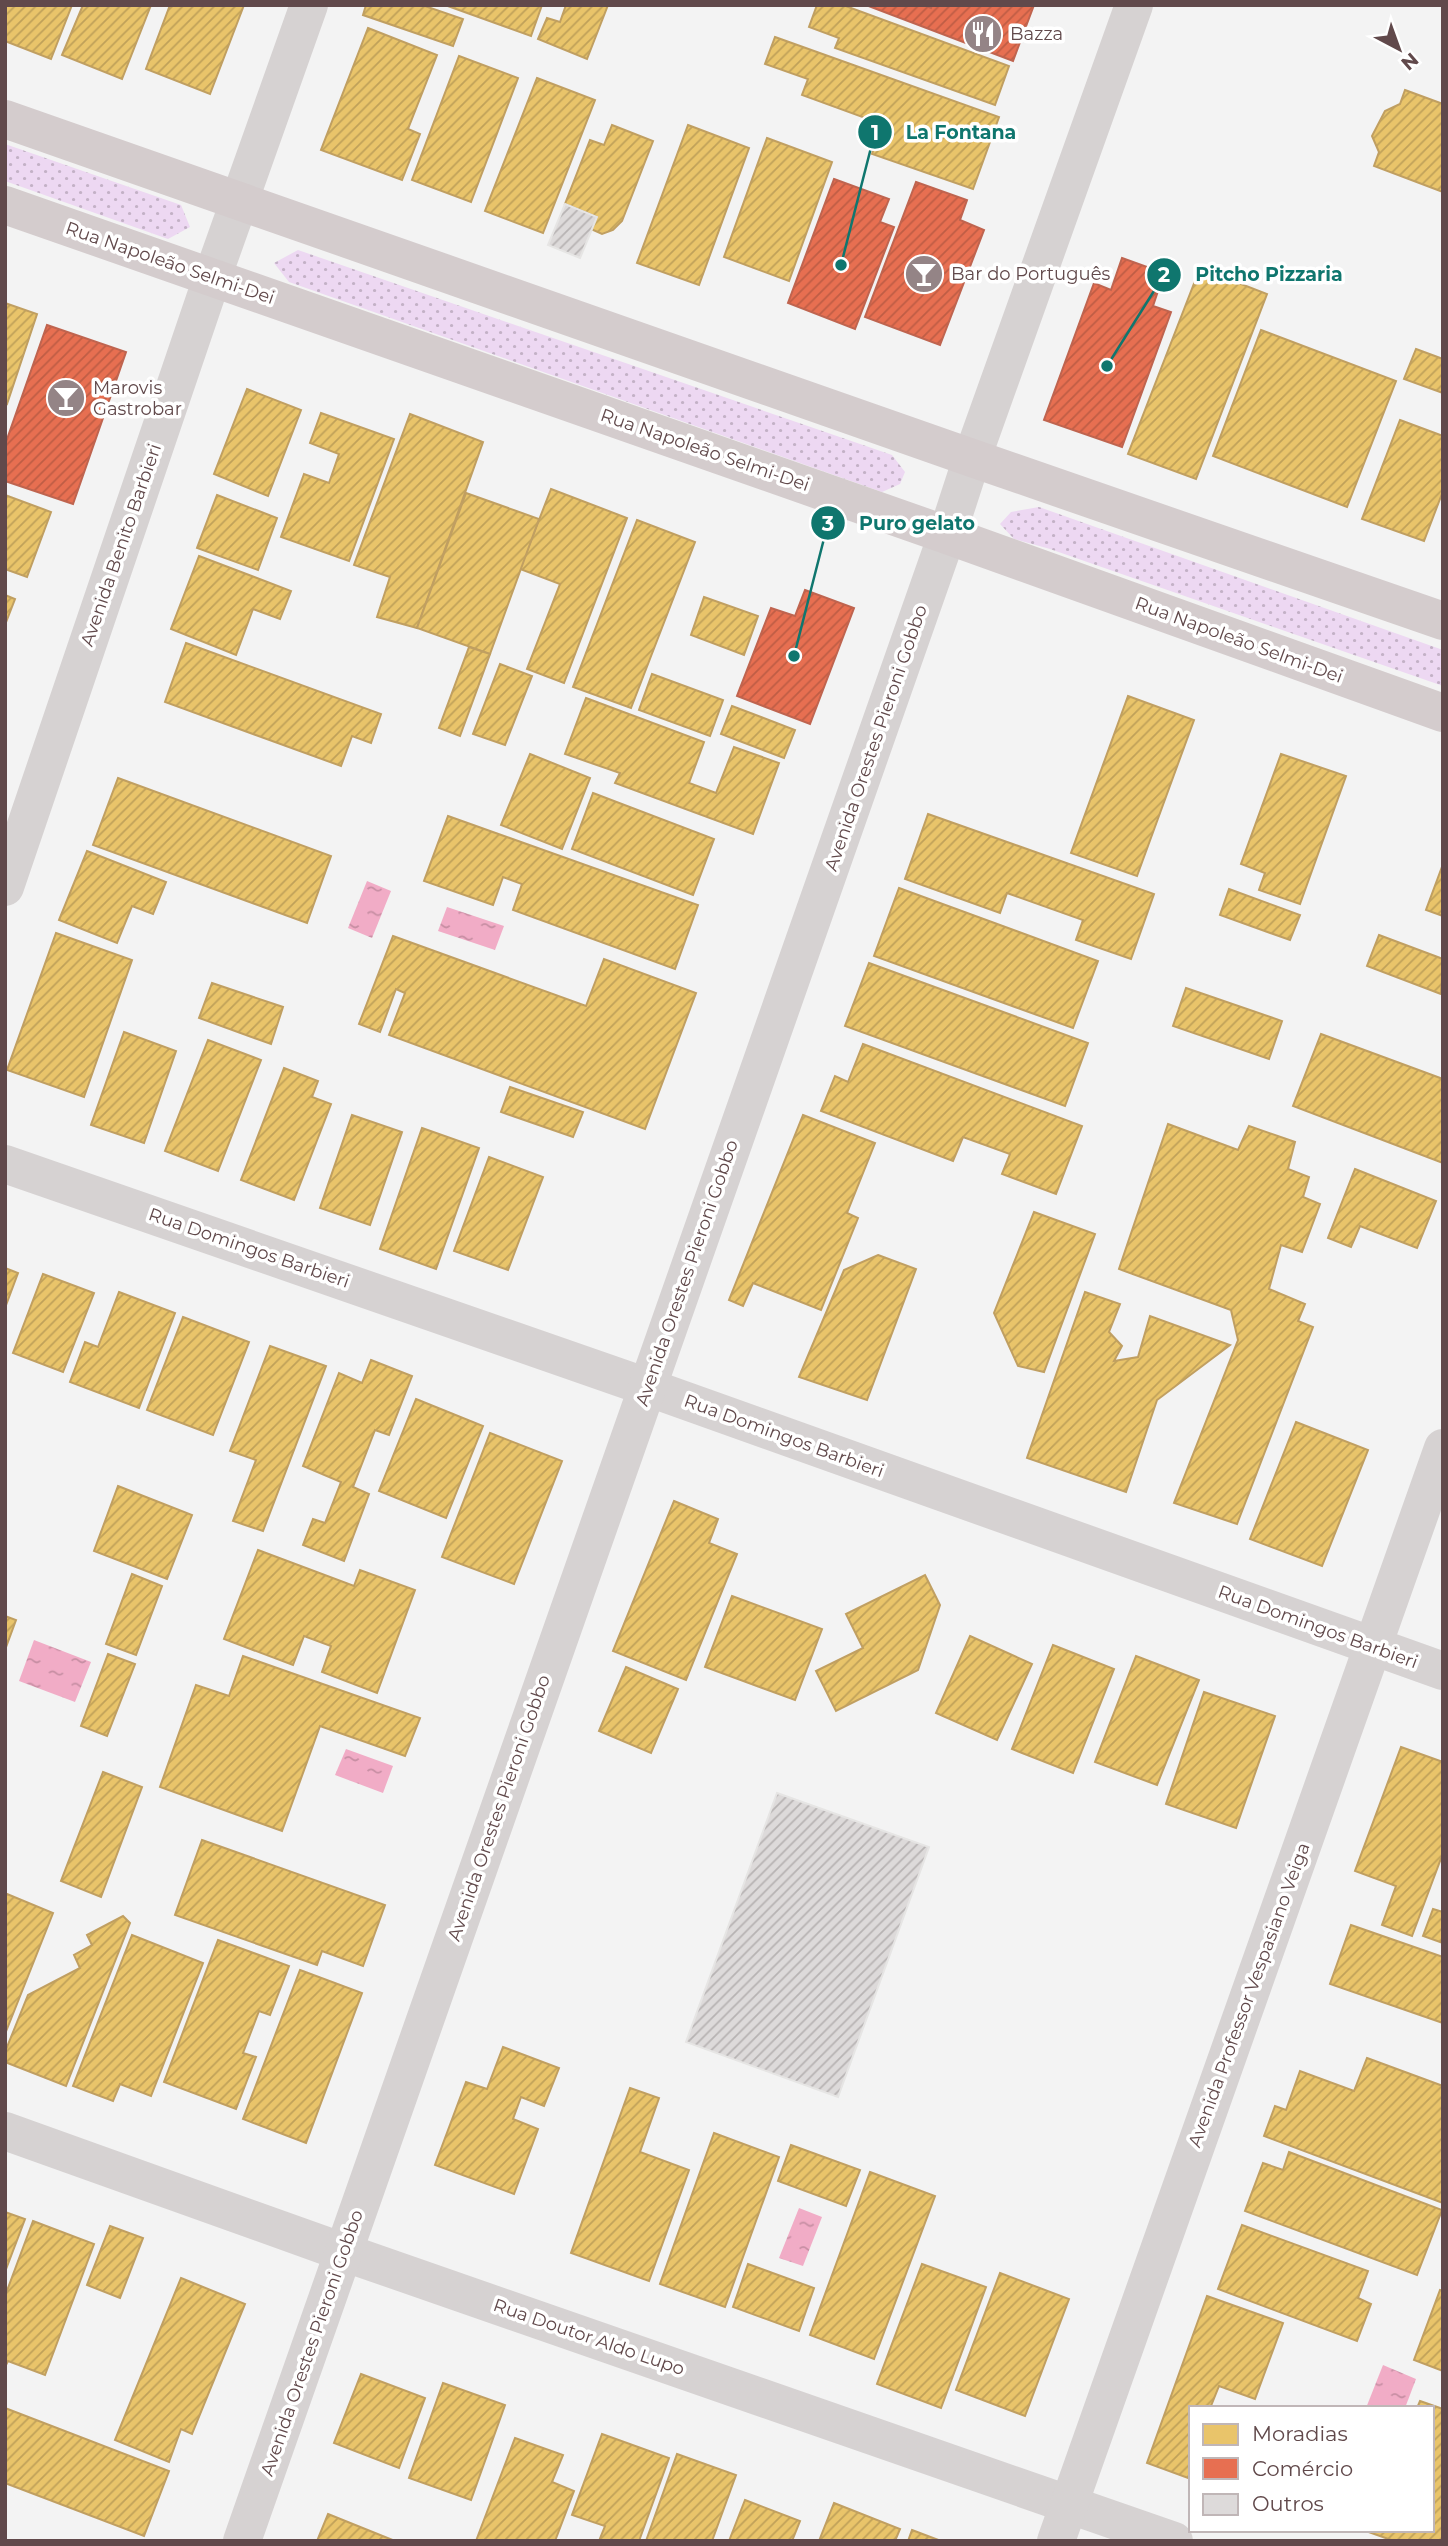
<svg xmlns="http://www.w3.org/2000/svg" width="1448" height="2546" viewBox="0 0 1448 2546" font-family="Montserrat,sans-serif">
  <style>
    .grass { fill: url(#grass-dots) }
    .water { fill: url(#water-ripples) }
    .homes { fill: url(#homes-hatch); stroke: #c09f61; stroke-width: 2 }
    .shops { fill: url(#shops-hatch); stroke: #bf644f; stroke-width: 2 }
    .building { fill: url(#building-hatch); stroke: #e6e5e4; stroke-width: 2 }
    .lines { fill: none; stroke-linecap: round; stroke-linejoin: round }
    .minor { stroke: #d6d2d2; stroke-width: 38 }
    .major { stroke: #d4cccd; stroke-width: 38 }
    .labels { text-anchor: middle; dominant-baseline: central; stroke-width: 7; stroke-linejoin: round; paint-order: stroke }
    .poi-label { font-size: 18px; fill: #61494b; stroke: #fff; text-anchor: start }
    .street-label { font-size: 18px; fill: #61494b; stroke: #fff }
    .leader { fill: none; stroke: #0f766e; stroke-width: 2.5 }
    .callout-dot { fill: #0f766e; stroke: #fff; stroke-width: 2.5 }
    .mark-label { font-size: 21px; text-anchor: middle; font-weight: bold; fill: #fff }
    .callout-label { font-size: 19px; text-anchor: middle; font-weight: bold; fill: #0f766e; stroke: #fff; stroke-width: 7; stroke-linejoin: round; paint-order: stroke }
  </style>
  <defs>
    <pattern id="grass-dots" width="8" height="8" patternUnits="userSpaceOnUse" patternTransform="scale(1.75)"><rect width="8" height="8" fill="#edd8f2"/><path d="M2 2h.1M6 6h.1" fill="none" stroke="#c3b1c6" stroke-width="1.8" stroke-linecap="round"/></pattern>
    <pattern id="water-ripples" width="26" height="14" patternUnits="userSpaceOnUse" patternTransform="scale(1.75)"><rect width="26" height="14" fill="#f1acc6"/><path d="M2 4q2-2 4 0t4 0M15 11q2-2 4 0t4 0" fill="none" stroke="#c78ea3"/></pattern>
    <pattern id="homes-hatch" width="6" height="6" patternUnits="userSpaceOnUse" patternTransform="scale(1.75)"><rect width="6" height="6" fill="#e9c46a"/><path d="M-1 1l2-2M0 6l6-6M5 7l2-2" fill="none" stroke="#c0a159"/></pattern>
    <pattern id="shops-hatch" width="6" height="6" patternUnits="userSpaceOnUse" patternTransform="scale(1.75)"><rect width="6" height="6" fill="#e76f51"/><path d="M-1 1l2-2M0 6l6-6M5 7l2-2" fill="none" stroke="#bf5d45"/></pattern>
    <pattern id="building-hatch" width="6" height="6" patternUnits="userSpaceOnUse" patternTransform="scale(1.75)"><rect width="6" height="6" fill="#dddada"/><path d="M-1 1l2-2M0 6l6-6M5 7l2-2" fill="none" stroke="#b7b3b3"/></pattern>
  </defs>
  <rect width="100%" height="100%" fill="#f3f3f3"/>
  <!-- grass -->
  <g class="grass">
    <polygon points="5,144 181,205 190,227 168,239 5,181"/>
    <polygon points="298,250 892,455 905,472 900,484 882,492 289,282 274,263"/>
    <polygon points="1039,507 1443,650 1443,686 1050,549 1014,539 1000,524 1011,512"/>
  </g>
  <!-- water -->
  <g class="water">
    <polygon points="367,881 391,891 372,938 348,928"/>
    <polygon points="447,907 504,926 495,950 438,931"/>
    <polygon points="34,1640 91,1662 75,1702 19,1681"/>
    <polygon points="346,1749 393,1766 383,1793 335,1775"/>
    <polygon points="799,2208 822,2217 803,2266 779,2258"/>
    <polygon points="1383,2365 1416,2379 1405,2408 1366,2408"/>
  </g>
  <!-- homes -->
  <g class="homes">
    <polygon points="5,5 72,5 51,59 5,41"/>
    <polygon points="83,5 151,5 122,79 62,55"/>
    <polygon points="170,5 244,5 210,94 146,69"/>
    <polygon points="366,5 422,5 463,19 453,46 363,15"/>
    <polygon points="445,5 542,5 531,36"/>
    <polygon points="566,5 608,5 587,59 538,39 547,18 560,22"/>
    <polygon points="817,5 843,5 1009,66 995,105 835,48 839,38 809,27"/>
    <polygon points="368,28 437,55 408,129 420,134 402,180 321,150"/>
    <polygon points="775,37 999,117 973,189 872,154 882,124 802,95 808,79 765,64"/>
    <polygon points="459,56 518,78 471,202 412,180"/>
    <polygon points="537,78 595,100 543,233 485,211"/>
    <polygon points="1405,90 1443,104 1443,192 1374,166 1379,152 1372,136 1385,111 1400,104"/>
    <polygon points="612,125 653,141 622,221 613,230 602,234 591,229 597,217 565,204 590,140 604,145"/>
    <polygon points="688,125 749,148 699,285 637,263"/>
    <polygon points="767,138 832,162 789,281 724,257"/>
    <polygon points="1200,268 1267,294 1196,479 1128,454"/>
    <polygon points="5,303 37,314 7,404 5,403"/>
    <polygon points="1261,330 1396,381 1347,507 1213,456"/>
    <polygon points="1416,349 1443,359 1443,393 1404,379"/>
    <polygon points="247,389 301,410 268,496 214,474"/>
    <polygon points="321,413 394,439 349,561 281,537 304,474 329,483 339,454 310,443"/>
    <polygon points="410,414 483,442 417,628 377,617 390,577 354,565"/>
    <polygon points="1400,420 1443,436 1443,491 1424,541 1362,519"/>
    <polygon points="551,489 627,518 564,683 527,669 560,584 520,569"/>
    <polygon points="466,493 539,519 490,654 417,628"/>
    <polygon points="5,495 51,512 27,577 5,569"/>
    <polygon points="217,495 277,518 258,570 197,548"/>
    <polygon points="637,520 695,542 631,708 573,687"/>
    <polygon points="199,556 291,591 280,619 253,609 236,655 171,629"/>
    <polygon points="5,595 15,599 5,625"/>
    <polygon points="704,597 758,616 744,655 691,635"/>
    <polygon points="186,643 381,714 371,743 352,736 341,766 165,702"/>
    <polygon points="469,647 490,654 460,736 439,728"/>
    <polygon points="500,664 532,676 505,745 473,734"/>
    <polygon points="652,674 723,700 710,736 639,710"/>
    <polygon points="1128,696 1194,720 1137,876 1071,853"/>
    <polygon points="586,698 704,742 689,783 716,793 734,747 779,763 753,834 615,783 620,773 565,754"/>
    <polygon points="732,706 795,730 784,758 721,734"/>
    <polygon points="530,754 590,778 562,849 501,825"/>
    <polygon points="1281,754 1346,776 1300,904 1259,890 1265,873 1241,864"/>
    <polygon points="118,778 331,856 307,923 93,845"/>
    <polygon points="593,793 714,839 693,895 572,849"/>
    <polygon points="928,814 1154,894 1131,959 1076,940 1083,920 1007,893 1000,913 905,879"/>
    <polygon points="448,816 698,905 675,969 513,910 522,884 503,877 493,905 424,881"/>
    <polygon points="87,851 166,882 153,914 132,906 117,943 59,920"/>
    <polygon points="1443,864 1443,916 1426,910"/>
    <polygon points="899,888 1098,961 1073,1028 874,956"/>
    <polygon points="1229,889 1300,915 1290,940 1220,915"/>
    <polygon points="56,933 132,960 84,1097 7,1070"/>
    <polygon points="1379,935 1443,959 1441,994 1367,966"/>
    <polygon points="393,936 586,1006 604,959 696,993 645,1129 389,1035 405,993 396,989 380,1032 359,1024"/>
    <polygon points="869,963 1088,1043 1065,1106 845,1026"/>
    <polygon points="212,983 283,1007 271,1044 199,1018"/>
    <polygon points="1186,988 1282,1021 1269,1059 1173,1026"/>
    <polygon points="124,1032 176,1051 144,1143 91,1125"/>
    <polygon points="1321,1034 1443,1079 1443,1163 1293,1106"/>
    <polygon points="208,1040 261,1060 218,1171 165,1151"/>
    <polygon points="863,1044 1082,1126 1056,1194 1002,1174 1010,1154 963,1137 953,1161 821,1111 835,1076 848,1082"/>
    <polygon points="284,1068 318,1081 312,1097 331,1104 294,1200 241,1180"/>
    <polygon points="510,1087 583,1112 573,1137 501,1112"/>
    <polygon points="352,1115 402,1132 370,1225 320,1208"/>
    <polygon points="803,1115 875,1143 847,1213 858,1218 821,1310 753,1283 743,1306 729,1300"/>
    <polygon points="1168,1124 1238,1150 1249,1126 1295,1142 1288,1169 1309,1177 1303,1197 1320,1204 1302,1252 1281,1245 1269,1289 1305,1304 1298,1321 1313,1327 1237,1524 1174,1503 1238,1340 1231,1310 1119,1269"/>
    <polygon points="422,1128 479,1148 436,1269 380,1249"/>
    <polygon points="489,1157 543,1177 508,1270 454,1251"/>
    <polygon points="1355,1169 1436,1201 1417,1248 1360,1226 1351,1247 1328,1238"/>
    <polygon points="1034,1212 1095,1234 1044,1372 1018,1366 994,1313"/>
    <polygon points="878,1255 916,1269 867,1400 799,1377 844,1270"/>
    <polygon points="5,1268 18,1273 5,1308"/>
    <polygon points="43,1274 94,1293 63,1372 13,1353"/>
    <polygon points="119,1292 175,1313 139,1408 70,1382 85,1342 98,1347"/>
    <polygon points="1085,1292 1120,1304 1109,1332 1122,1346 1114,1361 1138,1357 1150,1316 1230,1345 1157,1400 1126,1492 1027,1458"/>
    <polygon points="183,1317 249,1342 213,1435 147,1410"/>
    <polygon points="270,1346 326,1366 263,1531 233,1521 256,1460 230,1451"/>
    <polygon points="371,1360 412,1376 389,1435 375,1430 353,1487 369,1494 344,1561 303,1545 313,1519 325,1523 341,1482 303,1466 339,1373 362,1383"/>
    <polygon points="416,1399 483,1426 446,1518 379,1491"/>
    <polygon points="1296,1422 1368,1450 1322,1566 1250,1539"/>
    <polygon points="490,1433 562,1461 514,1584 442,1557"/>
    <polygon points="118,1486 192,1515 167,1579 94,1551"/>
    <polygon points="674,1501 718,1519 709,1543 737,1554 686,1680 613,1651"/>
    <polygon points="258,1550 354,1586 360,1570 415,1590 377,1693 322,1672 331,1646 304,1636 293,1665 224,1639"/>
    <polygon points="132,1574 162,1586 136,1655 106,1644"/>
    <polygon points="925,1575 940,1605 918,1670 836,1711 816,1671 863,1648 846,1614"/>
    <polygon points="732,1596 822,1629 795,1700 705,1667"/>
    <polygon points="5,1616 16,1620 5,1650"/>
    <polygon points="970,1636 1032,1664 997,1740 936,1713"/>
    <polygon points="1053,1645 1114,1669 1073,1773 1012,1749"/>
    <polygon points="108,1654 135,1664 107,1736 81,1726"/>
    <polygon points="243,1656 420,1718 405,1756 320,1726 282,1831 160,1787 196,1685 229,1696"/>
    <polygon points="1136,1656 1199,1680 1157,1785 1095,1762"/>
    <polygon points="626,1667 678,1689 651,1753 599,1731"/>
    <polygon points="1204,1692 1275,1716 1236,1828 1166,1804"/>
    <polygon points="1401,1747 1443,1762 1443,1853 1412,1936 1382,1925 1396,1886 1355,1871"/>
    <polygon points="103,1772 142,1787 101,1897 61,1881"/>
    <polygon points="202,1840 385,1905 363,1966 322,1951 317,1965 175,1915"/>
    <polygon points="7,1894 53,1913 5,2034 5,1898"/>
    <polygon points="1433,1909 1443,1912 1443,1943 1423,1936"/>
    <polygon points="123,1916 130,1923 66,2086 5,2062 5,2052 28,1995 80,1968 74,1955 92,1945 87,1935"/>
    <polygon points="1351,1925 1443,1957 1443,2023 1330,1984"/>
    <polygon points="132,1935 203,1963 151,2096 120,2084 113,2101 73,2086"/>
    <polygon points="218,1940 289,1966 270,2015 259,2011 243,2053 256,2057 236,2109 164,2082"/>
    <polygon points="300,1970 362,1993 306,2143 243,2119"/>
    <polygon points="503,2047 559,2068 544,2106 521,2097 513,2119 538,2129 514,2194 435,2165 466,2082 487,2089"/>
    <polygon points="1367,2058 1443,2086 1443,2203 1264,2136 1275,2106 1286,2110 1300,2071 1354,2091"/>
    <polygon points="630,2088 659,2098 640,2152 689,2170 649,2281 571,2253"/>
    <polygon points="714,2133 779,2157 725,2307 660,2284"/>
    <polygon points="791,2145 860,2170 846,2206 778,2181"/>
    <polygon points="1289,2152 1442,2210 1417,2275 1245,2211 1263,2163 1283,2170"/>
    <polygon points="870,2172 935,2196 874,2359 810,2335"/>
    <polygon points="5,2212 25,2219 5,2272"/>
    <polygon points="33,2221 94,2244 45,2375 8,2361 5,2367 5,2296"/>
    <polygon points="1242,2225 1368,2271 1358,2298 1371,2304 1357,2341 1218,2289"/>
    <polygon points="110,2226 143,2238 120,2298 87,2285"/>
    <polygon points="748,2264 814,2288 799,2331 733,2307"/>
    <polygon points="922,2264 986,2287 941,2408 877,2384"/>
    <polygon points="1000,2273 1069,2299 1025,2416 956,2390"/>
    <polygon points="181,2278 245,2304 192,2434 181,2429 169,2462 115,2440"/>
    <polygon points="1440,2290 1443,2291 1443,2371 1414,2360"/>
    <polygon points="1207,2296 1283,2323 1255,2399 1219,2386 1211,2406 1217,2408 1191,2408 1191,2479 1147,2463"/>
    <polygon points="361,2374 425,2398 399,2468 334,2443"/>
    <polygon points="443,2383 505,2405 471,2500 409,2478"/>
    <polygon points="1420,2401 1443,2409 1443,2541 1394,2541 1363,2530 1432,2530 1432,2408 1417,2408"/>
    <polygon points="5,2408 169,2471 144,2536 5,2483"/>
    <polygon points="602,2434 669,2458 639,2541 599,2541 605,2526 572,2515"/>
    <polygon points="515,2438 563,2455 552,2482 574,2491 555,2541 476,2541"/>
    <polygon points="677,2454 736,2475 712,2541 646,2541"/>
    <polygon points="745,2500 800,2521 792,2541 729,2541"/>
    <polygon points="834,2503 900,2529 895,2541 819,2541"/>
    <polygon points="328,2514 395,2541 317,2541"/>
    <polygon points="912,2530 941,2541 908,2541"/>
  </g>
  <!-- shops -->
  <g class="shops">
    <polygon points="866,5 924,5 931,8 932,5 1034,5 1013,61"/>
    <polygon points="834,179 889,199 880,222 894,227 855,329 788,303"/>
    <polygon points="916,182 967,200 960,220 984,230 940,345 865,317"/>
    <polygon points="1122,258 1164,273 1153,306 1171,312 1122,447 1044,420 1094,283 1111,290"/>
    <polygon points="47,325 126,352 73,504 5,481 5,445"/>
    <polygon points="805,590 854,608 810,724 737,696 771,608 795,616"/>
  </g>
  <!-- building -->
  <g class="building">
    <polygon points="565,204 597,217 580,258 548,245"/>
    <polygon points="777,1793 929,1847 838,2097 686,2042"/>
  </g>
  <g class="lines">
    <!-- minor -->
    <g class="minor">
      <polyline points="5,887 212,278 309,5"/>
      <polyline points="5,1164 647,1387 1443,1671"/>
      <polyline points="5,2131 343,2252 1174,2541"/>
      <polyline points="242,2541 947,535 972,458 1134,5"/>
      <polyline points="1056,2541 1443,1448"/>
    </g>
    <!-- major -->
    <g class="major">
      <polyline points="5,119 972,458 1443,621"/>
      <polyline points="5,205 947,535 1443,713"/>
    </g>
  </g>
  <!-- icons -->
  <defs>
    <g id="restaurant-disc" transform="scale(2.0125)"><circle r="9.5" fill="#948486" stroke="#fff"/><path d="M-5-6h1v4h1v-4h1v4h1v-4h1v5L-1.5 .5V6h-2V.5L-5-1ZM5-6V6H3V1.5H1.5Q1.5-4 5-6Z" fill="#fff"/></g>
    <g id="bar-disc" transform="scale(2.0125)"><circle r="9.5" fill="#948486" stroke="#fff"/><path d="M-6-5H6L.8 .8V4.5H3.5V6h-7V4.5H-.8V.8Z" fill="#fff"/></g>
  </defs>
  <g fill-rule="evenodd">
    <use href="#restaurant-disc" x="983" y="34"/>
    <use href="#bar-disc" x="924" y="274"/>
    <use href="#bar-disc" x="66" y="398"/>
  </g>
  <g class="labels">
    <!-- poi labels -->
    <g class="poi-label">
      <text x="1010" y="34">Bazza</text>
      <text x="951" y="274">Bar do Português</text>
      <text x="93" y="388">Marovis<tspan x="93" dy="21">Gastrobar</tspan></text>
    </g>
    <!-- street labels -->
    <g class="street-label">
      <text transform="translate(170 263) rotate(19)">Rua Napoleão Selmi-Dei</text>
      <text transform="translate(705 450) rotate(19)">Rua Napoleão Selmi-Dei</text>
      <text transform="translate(121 545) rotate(-71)">Avenida Benito Barbieri</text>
      <text transform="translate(1239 640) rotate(20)">Rua Napoleão Selmi-Dei</text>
      <text transform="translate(876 738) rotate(-71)">Avenida Orestes Pieroni Gobbo</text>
      <text transform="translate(249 1248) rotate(19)">Rua Domingos Barbieri</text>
      <text transform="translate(687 1273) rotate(-71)">Avenida Orestes Pieroni Gobbo</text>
      <text transform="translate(784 1436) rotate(20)">Rua Domingos Barbieri</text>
      <text transform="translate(1318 1627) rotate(20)">Rua Domingos Barbieri</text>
      <text transform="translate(499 1808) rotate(-71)">Avenida Orestes Pieroni Gobbo</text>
      <text transform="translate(1249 1995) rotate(-70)">Avenida Professor Vespasiano Veiga</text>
      <text transform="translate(589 2337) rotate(19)">Rua Doutor Aldo Lupo</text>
      <text transform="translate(312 2343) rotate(-71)">Avenida Orestes Pieroni Gobbo</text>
    </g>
  </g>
  <!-- callouts -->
  <path class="leader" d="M841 265L875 132M1107 366L1164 275M794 656L828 523"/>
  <g class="callout-dot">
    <circle cx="841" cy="265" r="7"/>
    <circle cx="1107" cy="366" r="7"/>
    <circle cx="794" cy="656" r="7"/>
    <circle cx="875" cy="132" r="18"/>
    <circle cx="1164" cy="275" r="18"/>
    <circle cx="828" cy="523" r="18"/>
  </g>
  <g class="mark-label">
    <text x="875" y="140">1</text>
    <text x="1164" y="282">2</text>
    <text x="828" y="531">3</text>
  </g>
  <g class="callout-label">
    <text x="961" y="139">La Fontana</text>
    <text x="1269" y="281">Pitcho Pizzaria</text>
    <text x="917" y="530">Puro gelato</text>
  </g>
  <!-- border -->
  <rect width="1448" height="2546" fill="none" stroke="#61494b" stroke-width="14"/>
  <!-- legend -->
  <rect x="1189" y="2406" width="245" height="126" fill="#ffffff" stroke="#c0b6b7" stroke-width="2"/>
  <rect x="1203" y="2424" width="35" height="21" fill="#e9c46a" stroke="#c0b6b7" stroke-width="2"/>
  <text x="1252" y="2441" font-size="21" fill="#61494b">Moradias</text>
  <rect x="1203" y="2458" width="35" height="21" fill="#e76f51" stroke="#c0b6b7" stroke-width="2"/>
  <text x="1252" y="2476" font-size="21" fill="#61494b">Comércio</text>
  <rect x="1203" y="2494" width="35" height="21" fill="#dddada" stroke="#c0b6b7" stroke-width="2"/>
  <text x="1252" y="2511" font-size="21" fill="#61494b">Outros</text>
  <!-- north arrow -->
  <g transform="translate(1399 49) rotate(139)" stroke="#ffffff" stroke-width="5" paint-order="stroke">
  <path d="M0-5L12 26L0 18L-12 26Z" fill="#61494b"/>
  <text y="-10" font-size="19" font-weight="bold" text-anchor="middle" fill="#61494b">N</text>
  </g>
</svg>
